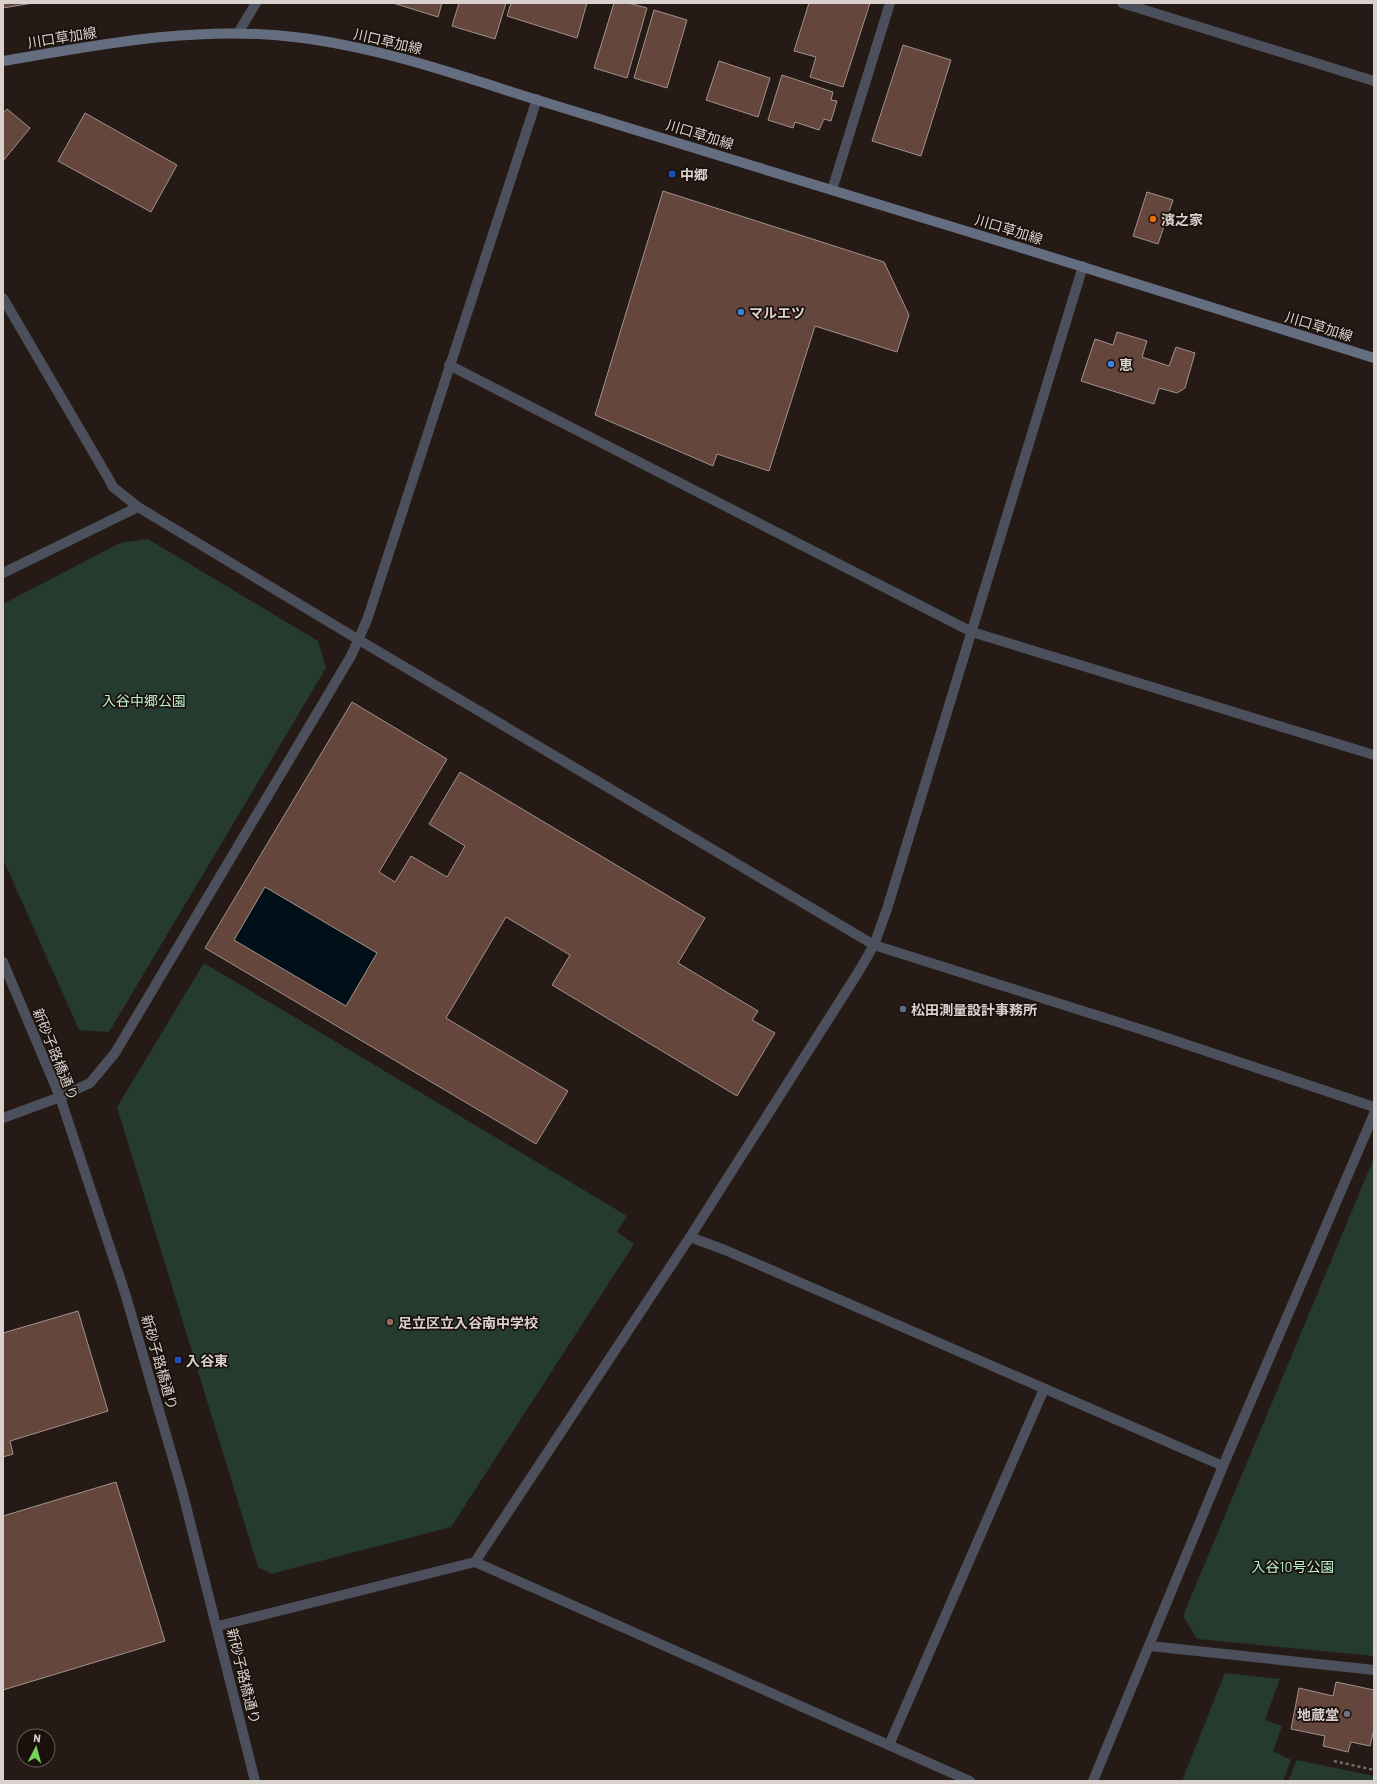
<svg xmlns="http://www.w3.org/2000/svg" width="1377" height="1784" viewBox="0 0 1377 1784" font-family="Barlow,'Noto Sans JP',sans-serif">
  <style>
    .green { fill: #263b2f }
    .water { fill: #000f18 }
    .building { fill: #65463d; stroke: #a1928d; fill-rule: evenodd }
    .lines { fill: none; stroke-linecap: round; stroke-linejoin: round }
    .path { stroke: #766c68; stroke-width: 2.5; stroke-dasharray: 3 3; stroke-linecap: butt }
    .minor { stroke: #4b505c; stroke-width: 10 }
    .tertiary { stroke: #4b505c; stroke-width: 10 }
    .secondary { stroke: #656e80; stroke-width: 10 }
    .transit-dot { fill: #1a4fb4; stroke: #1b110c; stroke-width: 1.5 }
    .food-dot { fill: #e8710a; stroke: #1b110c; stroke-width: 1.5 }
    .shop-dot { fill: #3f7fe0; stroke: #1b110c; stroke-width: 1.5 }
    .service-dot { fill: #5c6f8a; stroke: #1b110c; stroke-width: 1.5 }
    .education-dot { fill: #8d6e63; stroke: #1b110c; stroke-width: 1.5 }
    .worship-dot { fill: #6b7280; stroke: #1b110c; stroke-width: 1.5 }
    .labels { text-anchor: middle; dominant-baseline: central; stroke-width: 3.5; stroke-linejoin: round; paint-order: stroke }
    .street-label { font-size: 14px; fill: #d9d1ce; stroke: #1b110c }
    .poi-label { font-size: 14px; font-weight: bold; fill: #d9d1ce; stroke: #1b110c; text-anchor: start }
    .park-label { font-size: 14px; fill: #b8f3d0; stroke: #1b110c }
  </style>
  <rect width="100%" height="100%" fill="#251a15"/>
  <!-- green -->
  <g class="green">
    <polygon points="148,539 318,641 326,668 109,1032 79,1030 3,859 3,604 120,543"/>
    <polygon points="204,963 627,1216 617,1232 634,1244 451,1527 271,1574 258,1567 117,1107"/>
    <polygon points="1374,1158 1374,1656 1197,1639 1183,1616"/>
    <polygon points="1225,1673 1280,1679 1265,1720 1282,1726 1273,1751 1291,1760 1283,1781 1182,1781"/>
    <polygon points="1297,1760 1374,1776 1374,1781 1288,1781"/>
  </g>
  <!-- water -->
  <polygon class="water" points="265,887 377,953 346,1006 234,940"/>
  <!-- building -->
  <g class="building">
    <polygon points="3,3 33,3 3,8"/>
    <polygon points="393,3 442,3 438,17"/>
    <polygon points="459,3 506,3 495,39 452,26"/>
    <polygon points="511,3 587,3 577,38 507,16"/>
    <polygon points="614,3 628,3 647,8 627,78 594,68"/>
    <polygon points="809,3 870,3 843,87 810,77 816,57 794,51"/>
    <polygon points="654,10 687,20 667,88 634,78"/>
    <polygon points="903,45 951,60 921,156 872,141"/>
    <polygon points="719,61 770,78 758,117 706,100"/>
    <polygon points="782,75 833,92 831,100 837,101 831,121 824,119 819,130 795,122 793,128 768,120"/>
    <polygon points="7,109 30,128 3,161 3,113"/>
    <polygon points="85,113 177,165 151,212 58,161"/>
    <polygon points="663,191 884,262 909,315 897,352 815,326 769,471 717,454 713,466 595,415"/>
    <polygon points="1147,192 1173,200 1158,244 1133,236"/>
    <polygon points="1117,332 1147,341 1142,357 1169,366 1176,347 1195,353 1185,388 1177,393 1159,388 1154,404 1081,381 1095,339 1113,345"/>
    <path d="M352,702L447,759L379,872L395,882L411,856L447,877L465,846L429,824L460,772L705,918L678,963L758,1011L752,1020L775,1033L737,1096L552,985L570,955L506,917L446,1018L568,1091L536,1144L205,948ZM265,887L377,953L346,1006L234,940Z"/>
    <polygon points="78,1311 108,1411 10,1441 13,1454 3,1457 3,1333"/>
    <polygon points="116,1482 165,1641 3,1690 3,1516"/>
    <polygon points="1336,1682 1374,1690 1374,1729 1370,1746 1351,1742 1348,1752 1323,1746 1325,1736 1291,1729 1299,1688 1333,1696"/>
  </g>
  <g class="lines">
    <!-- path -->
    <polyline class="path" points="1334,1761 1374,1770"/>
    <!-- minor -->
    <g class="minor">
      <polyline points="1122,3 1374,81"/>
      <polyline points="832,190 890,3"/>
      <polyline points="3,298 110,481 113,487 138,507 359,640 874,945 1143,1030 1374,1107"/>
      <polyline points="449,365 972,632 1374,755"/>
      <polyline points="3,573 138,507"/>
      <polyline points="3,1118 60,1097 90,1083 115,1053 351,656 367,620 537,99"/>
      <polyline points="690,1237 725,1250 1223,1466"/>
      <polyline points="475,1562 970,1781"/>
      <polyline points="218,1626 475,1562 690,1237 859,971 874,945 887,909 1083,266"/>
      <polyline points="1150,1646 1374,1670"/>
      <polyline points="889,1745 1044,1389"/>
      <polyline points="1093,1781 1223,1466 1374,1114"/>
    </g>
    <!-- tertiary -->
    <g class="tertiary">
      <polyline points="238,33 256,3"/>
      <polyline points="3,962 60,1097 125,1293 182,1490 255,1781"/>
    </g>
    <!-- secondary -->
    <path class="secondary" d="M3,61C98,45 196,25 294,37C372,46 447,71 521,95C574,111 626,127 678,143C911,213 1142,285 1374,358"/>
  </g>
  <!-- markers -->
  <g class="transit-dot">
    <rect x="668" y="170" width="8" height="8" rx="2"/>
    <rect x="174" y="1356" width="8" height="8" rx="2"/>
  </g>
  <circle class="food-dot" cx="1153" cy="219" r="4"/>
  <g class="shop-dot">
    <circle cx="741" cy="312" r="4"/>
    <circle cx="1111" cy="364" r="4"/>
  </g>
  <circle class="service-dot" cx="903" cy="1009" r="4"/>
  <circle class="education-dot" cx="390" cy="1322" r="4"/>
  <circle class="worship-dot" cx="1347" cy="1714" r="4"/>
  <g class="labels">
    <!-- street labels -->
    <g class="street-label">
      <text transform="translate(62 37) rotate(-9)">川口草加線</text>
      <text transform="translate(388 41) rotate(13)">川口草加線</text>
      <text transform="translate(700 134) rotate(17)">川口草加線</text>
      <text transform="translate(1009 229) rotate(17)">川口草加線</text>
      <text transform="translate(1319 326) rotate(17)">川口草加線</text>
      <text transform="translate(56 1054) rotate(68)">新砂子路橋通り</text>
      <text transform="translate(160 1362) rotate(74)">新砂子路橋通り</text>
      <text transform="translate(244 1676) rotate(76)">新砂子路橋通り</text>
    </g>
    <!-- poi labels -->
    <g class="poi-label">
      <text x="680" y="174">中郷</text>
      <text x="1161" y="219">濱之家</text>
      <text x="749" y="312">マルエツ</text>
      <text x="1119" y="364">恵</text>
      <text x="911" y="1009">松田測量設計事務所</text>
      <text x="398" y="1322">足立区立入谷南中学校</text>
      <text x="186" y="1360">入谷東</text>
      <text x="1339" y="1714" text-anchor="end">地蔵堂</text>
    </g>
    <!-- park labels -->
    <g class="park-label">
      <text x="144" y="700">入谷中郷公園</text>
      <text x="1293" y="1566">入谷10号公園</text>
    </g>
  </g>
  <!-- border -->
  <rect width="1377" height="1784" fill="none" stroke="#d9d1ce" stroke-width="8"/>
  <!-- north arrow -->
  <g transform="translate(36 1748) rotate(6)"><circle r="19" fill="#1b110c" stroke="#675e5a"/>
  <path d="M0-3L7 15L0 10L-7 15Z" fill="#75d25b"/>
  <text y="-6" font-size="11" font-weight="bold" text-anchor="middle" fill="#d9d1ce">N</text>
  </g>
</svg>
